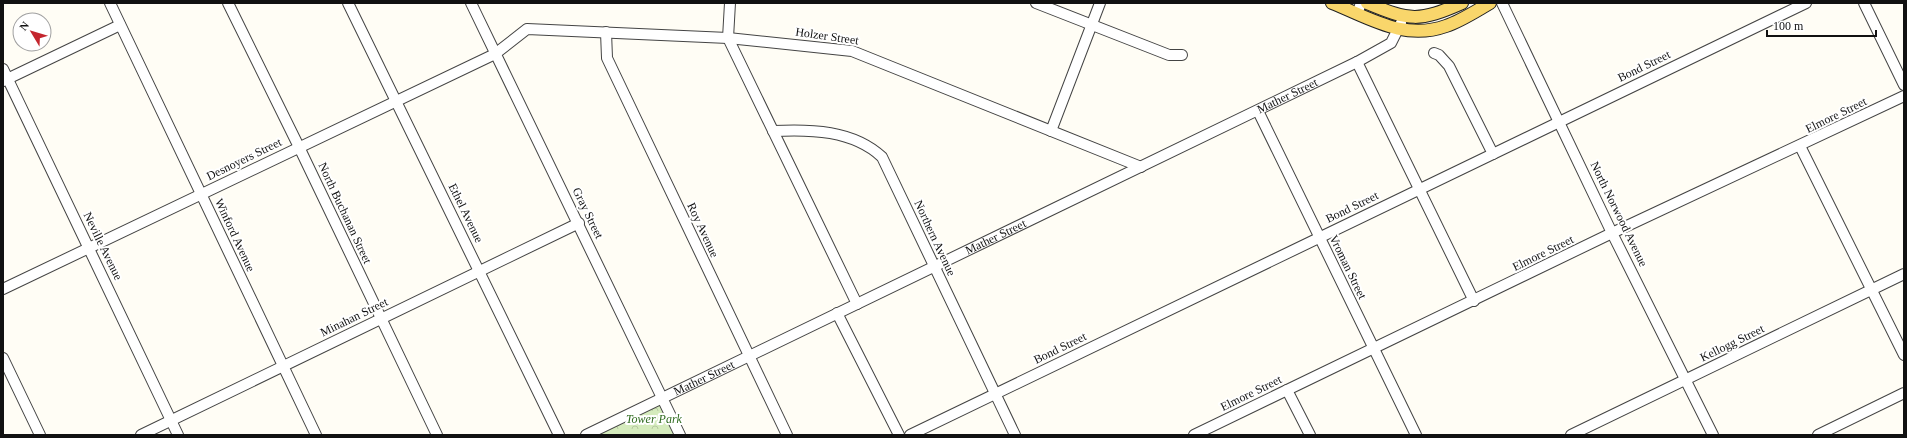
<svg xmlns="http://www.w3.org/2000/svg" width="1907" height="438" viewBox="0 0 1907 438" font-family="Georgia,serif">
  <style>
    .park { fill: url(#park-crowns) }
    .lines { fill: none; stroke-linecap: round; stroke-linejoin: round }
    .minor-casing { stroke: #444; stroke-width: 12 }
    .major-casing { stroke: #222; stroke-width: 14 }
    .minor { stroke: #fff; stroke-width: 10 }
    .major { stroke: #f9d66b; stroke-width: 12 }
    .labels { text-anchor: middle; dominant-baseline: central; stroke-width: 4; stroke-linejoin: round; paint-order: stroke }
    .street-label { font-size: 12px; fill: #111; stroke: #fff }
    .park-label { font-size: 12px; font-style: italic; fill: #2f6b1f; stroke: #fff }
  </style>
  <defs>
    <pattern id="park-crowns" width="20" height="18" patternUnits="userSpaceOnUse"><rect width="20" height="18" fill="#d5ebbd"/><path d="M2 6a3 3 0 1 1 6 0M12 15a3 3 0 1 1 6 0" fill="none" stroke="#b6c8a1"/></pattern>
  </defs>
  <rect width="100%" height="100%" fill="#fffdf5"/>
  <!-- park -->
  <polygon class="park" points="663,398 680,435 586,435"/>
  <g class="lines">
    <!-- minor casing -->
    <g class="minor-casing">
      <g id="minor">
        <polyline points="110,3 316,435"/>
        <polyline points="228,3 299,147 437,435"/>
        <polyline points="348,3 559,435"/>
        <polyline points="471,3 680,435"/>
        <polyline points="730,3 728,38 857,304"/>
        <polyline points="1036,3 1169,55 1182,55"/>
        <polyline points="1502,3 1612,233 1713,435"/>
        <polyline points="1864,3 1904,85"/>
        <polyline points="1357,14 1361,3"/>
        <polyline points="606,32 607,58 787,435"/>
        <polyline points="1434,53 1439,55 1449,66 1493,154"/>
        <polyline points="1357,62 1474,301"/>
        <polyline points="3,69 178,435"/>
        <polyline points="3,81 120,25"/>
        <polyline points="1258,111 1416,435"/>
        <path d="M773,131C810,129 853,130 882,157L1015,435"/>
        <polyline points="1051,131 1100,3"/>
        <polyline points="1800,146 1904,355"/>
        <polyline points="3,289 495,54 527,29 728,38 852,51 1141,167"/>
        <polyline points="837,313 899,435"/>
        <polyline points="3,358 40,435"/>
        <polyline points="1287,390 1310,435"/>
        <polyline points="141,435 579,223"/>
        <path id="s1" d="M586,435L1357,62L1391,43L1401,23"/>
        <polyline points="910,435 1806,3"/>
        <polyline points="1194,435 1612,233 1904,96"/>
        <polyline points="1571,435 1904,274"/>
        <polyline points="1818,435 1904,393"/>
      </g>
    </g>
    <!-- major casing -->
    <g class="major-casing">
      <g id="major">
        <path d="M1332,3C1370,18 1404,41 1446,26C1461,21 1476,11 1490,3"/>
        <path d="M1367,3C1410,21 1419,22 1462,3"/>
      </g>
    </g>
    <!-- minor -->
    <use href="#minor" class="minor"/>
    <!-- major -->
    <use href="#major" class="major"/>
  </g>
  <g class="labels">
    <!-- street labels -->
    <g class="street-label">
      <text transform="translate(827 36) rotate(8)">Holzer Street</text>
      <text transform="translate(1644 66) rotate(-26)">Bond Street</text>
      <text stroke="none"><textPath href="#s1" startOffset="779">Mather Street</textPath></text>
      <text transform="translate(1836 115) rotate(-26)">Elmore Street</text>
      <text transform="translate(244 159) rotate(-26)">Desnoyers Street</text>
      <text transform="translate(1352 207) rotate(-26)">Bond Street</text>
      <text transform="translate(345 213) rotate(65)">North Buchanan Street</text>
      <text transform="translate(466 213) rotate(64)">Ethel Avenue</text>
      <text transform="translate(588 213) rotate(64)">Gray Street</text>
      <text transform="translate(1619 214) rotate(64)">North Norwood Avenue</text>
      <text transform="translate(703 230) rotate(65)">Roy Avenue</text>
      <text transform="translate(235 235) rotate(65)">Winford Avenue</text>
      <text stroke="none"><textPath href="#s1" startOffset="455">Mather Street</textPath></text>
      <text transform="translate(935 238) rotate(65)">Northern Avenue</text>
      <text transform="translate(103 246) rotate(64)">Neville Avenue</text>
      <text transform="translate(1543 253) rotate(-26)">Elmore Street</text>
      <text transform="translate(1348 267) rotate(64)">Vroman Street</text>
      <text transform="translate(354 317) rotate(-26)">Minahan Street</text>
      <text transform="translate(1732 343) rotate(-26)">Kellogg Street</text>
      <text transform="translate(1060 348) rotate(-26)">Bond Street</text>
      <text stroke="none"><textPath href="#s1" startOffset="131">Mather Street</textPath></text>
      <text transform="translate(1251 393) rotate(-26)">Elmore Street</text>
    </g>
    <!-- park labels -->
    <g class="park-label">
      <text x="654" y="419">Tower Park</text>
    </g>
  </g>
  <!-- border -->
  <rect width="1907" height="438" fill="none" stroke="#111111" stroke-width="8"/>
  <!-- north arrow -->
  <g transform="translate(32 32) rotate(308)"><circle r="19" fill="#ffffff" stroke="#a0a0a0"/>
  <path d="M0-3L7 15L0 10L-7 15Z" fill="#c4262e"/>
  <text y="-6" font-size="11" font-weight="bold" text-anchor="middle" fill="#111111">N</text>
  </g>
  <!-- scale -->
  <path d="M1767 30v6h109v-6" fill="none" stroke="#111111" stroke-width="2"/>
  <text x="1773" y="30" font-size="12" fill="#111111" stroke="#ffffff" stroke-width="3" paint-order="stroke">100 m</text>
</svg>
